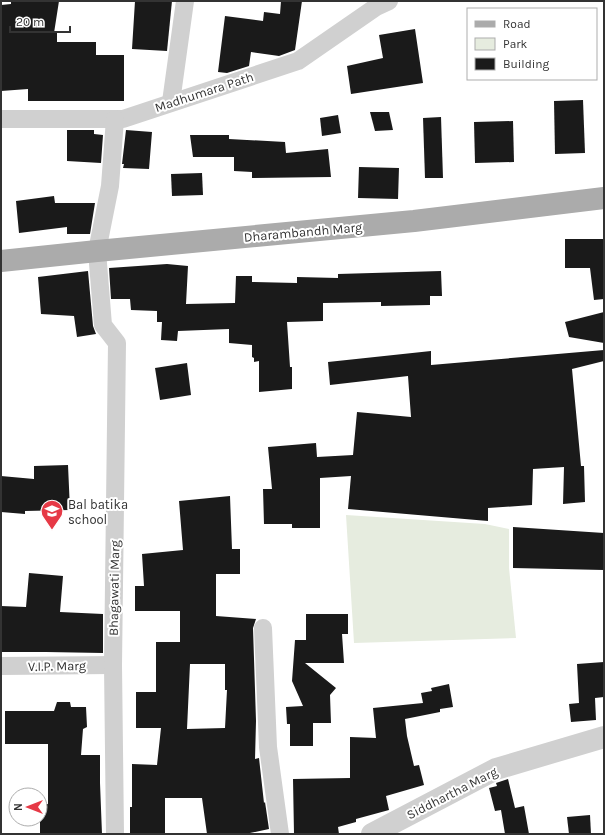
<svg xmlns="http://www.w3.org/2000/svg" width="605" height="835" viewBox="0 0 605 835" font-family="Karla,sans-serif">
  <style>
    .green { fill: #e6ecdf }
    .building { fill: #1a1a1a; fill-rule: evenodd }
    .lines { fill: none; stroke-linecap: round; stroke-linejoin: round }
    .minor { stroke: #d0d0d0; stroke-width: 18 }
    .tertiary { stroke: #d0d0d0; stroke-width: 22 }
    .primary { stroke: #ababab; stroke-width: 22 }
    .labels { text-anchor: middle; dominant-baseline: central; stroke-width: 4; stroke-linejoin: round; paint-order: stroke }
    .street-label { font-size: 13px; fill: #333; stroke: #fff }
    .poi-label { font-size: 13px; fill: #333; stroke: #fff; text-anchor: start }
  </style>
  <rect width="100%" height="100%" fill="#fff"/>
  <!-- green -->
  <polygon class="green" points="346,515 485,524 509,529 509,568 516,638 354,643"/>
  <!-- building -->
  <g class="building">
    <polygon points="11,1 59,1 54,33 57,33 57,42 96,42 96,55 124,55 124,101 28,101 28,89 1,91 1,5 11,4"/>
    <polygon points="135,1 172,1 167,51 132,49"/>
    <polygon points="281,1 302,1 295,50 279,56 251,52 249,66 227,73 218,72 225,16 263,21 264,12 280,14"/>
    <polygon points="415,29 423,83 351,94 347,66 383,58 379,35"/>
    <polygon points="583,100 585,153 555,154 554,101"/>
    <polygon points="370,112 389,112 393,130 375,131"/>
    <polygon points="338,115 341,133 322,136 320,118"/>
    <polygon points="441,117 443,178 425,178 423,118"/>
    <polygon points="513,121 514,162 475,163 474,122"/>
    <polygon points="67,130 94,130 94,134 103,135 101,163 67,161"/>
    <polygon points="126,130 152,132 149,169 123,168 124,164 122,164"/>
    <polygon points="190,135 229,135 229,139 285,142 286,153 328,149 331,177 252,178 252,172 234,171 234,157 193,157"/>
    <polygon points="359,167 399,168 398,199 358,198"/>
    <polygon points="202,173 203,195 172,196 171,174"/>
    <polygon points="54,196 55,203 95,203 90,234 67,234 67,227 19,233 16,201"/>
    <polygon points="565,239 604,239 604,299 594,300 590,268 565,268"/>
    <polygon points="167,264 188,266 186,304 235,303 236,276 252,276 252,282 297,283 297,277 338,278 338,274 441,271 442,296 430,296 430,305 381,306 381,302 323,303 323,321 287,322 290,367 292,367 292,389 259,392 259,361 254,362 254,358 252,357 252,345 229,343 229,329 178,331 177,341 161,340 162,322 157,322 157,311 131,310 130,299 111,299 109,268"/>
    <polygon points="88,271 93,326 96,334 77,337 74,316 41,314 38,277"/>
    <polygon points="604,312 604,343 569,337 565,322"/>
    <polygon points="604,350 604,361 572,369 581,466 584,466 585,502 563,504 564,467 533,469 532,505 488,508 488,521 348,509 351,476 320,478 320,528 292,528 292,524 264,524 263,489 272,489 268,447 316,443 317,457 353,455 357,412 411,417 408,376 330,385 328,362 431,351 431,365"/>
    <polygon points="187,363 191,395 160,400 155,368"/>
    <polygon points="68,465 70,510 25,511 25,514 1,512 1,476 34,479 34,466"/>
    <path d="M230,496L232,549H240V574H216V616L256,619L253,628L256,721L255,759L259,758L264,803L265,802L269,829L245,834H207L202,798H165V834H130V807H132V764L157,765L161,728H136V692H156V642H180V611H135V586H144L142,554L183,550L179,501ZM190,664H225V690H227L225,728L187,729Z"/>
    <polygon points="513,527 604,533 604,570 513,568"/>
    <polygon points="29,573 63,576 60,612 103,614 103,653 46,652 1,652 1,606 26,607"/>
    <polygon points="306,614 348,614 348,634 342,634 344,663 305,663 336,688 330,695 331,723 313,723 313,746 290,746 290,724 287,724 286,707 303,706 292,681 295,640 306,640"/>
    <polygon points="604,662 604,697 595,698 596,720 571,722 569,704 579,703 577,664"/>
    <polygon points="449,684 453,707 440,709 440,712 405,719 407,736 414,766 419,765 424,785 386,796 389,810 356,819 356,822 338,827 339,834 294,834 293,779 350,778 350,737 376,738 373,708 423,703 421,693 432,691 431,688"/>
    <polygon points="57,702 70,702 71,707 86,707 87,727 83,729 81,755 100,755 100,783 102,834 40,834 40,805 48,804 48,744 5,744 5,711 54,711"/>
    <polygon points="508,779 515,808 524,806 529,834 505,834 501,810 495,811 489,788 497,786 496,783"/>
    <polygon points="590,815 591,834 569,834 567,817"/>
  </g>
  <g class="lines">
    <!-- minor -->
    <g class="minor">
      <polyline points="171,102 185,1"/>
      <polyline points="1,119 123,119 298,61 376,7 389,1"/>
      <polyline points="263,628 268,747 280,834"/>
      <polyline points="1,666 113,665"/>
      <polyline points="115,834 113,665 117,343 103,325 97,251 110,186 115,119"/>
    </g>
    <!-- tertiary -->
    <polyline class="tertiary" points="372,834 496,769 604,737"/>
    <!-- primary -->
    <polyline class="primary" points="1,261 97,251 414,221 604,198"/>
  </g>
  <!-- icons -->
  <defs>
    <g id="school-pin" transform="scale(1.15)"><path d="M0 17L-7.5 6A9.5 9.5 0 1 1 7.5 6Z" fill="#e63946" stroke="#fff"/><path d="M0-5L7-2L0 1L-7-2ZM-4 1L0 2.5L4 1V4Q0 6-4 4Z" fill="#fff"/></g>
  </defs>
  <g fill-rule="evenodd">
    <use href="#school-pin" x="52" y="511"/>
  </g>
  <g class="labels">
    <!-- street labels -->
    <g class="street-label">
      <text transform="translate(204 92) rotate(-18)">Madhumara Path</text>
      <text transform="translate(303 232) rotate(-5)">Dharambandh Marg</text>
      <text transform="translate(114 588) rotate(-89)">Bhagawati Marg</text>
      <text transform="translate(57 666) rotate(-1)">V.I.P. Marg</text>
      <text transform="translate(452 793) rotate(-27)">Siddhartha Marg</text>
    </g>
    <!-- poi labels -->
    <g class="poi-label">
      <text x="68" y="504">Bal batika<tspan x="68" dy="15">school</tspan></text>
    </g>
  </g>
  <!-- border -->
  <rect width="605" height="835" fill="none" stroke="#333333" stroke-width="4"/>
  <!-- legend -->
  <rect x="467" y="8" width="130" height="72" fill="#ffffff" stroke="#adadad"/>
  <rect x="475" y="21" width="20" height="6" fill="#ababab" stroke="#adadad"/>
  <text x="503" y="28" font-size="12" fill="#333333">Road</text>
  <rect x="475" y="38" width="20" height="12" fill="#e6ecdf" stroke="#adadad"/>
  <text x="503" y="48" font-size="12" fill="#333333">Park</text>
  <rect x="475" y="58" width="20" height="12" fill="#1a1a1a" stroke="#adadad"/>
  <text x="503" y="68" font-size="12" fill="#333333">Building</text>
  <!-- north arrow -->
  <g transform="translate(28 807) rotate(270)"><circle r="19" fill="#ffffff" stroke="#adadad"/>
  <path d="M0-3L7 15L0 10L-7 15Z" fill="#e63946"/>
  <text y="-6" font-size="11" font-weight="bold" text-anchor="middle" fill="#333333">N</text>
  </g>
  <!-- scale -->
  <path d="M10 26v6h60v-6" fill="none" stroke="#333333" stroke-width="2"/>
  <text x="16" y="26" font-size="12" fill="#333333" stroke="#ffffff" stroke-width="3" paint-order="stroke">20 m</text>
</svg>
